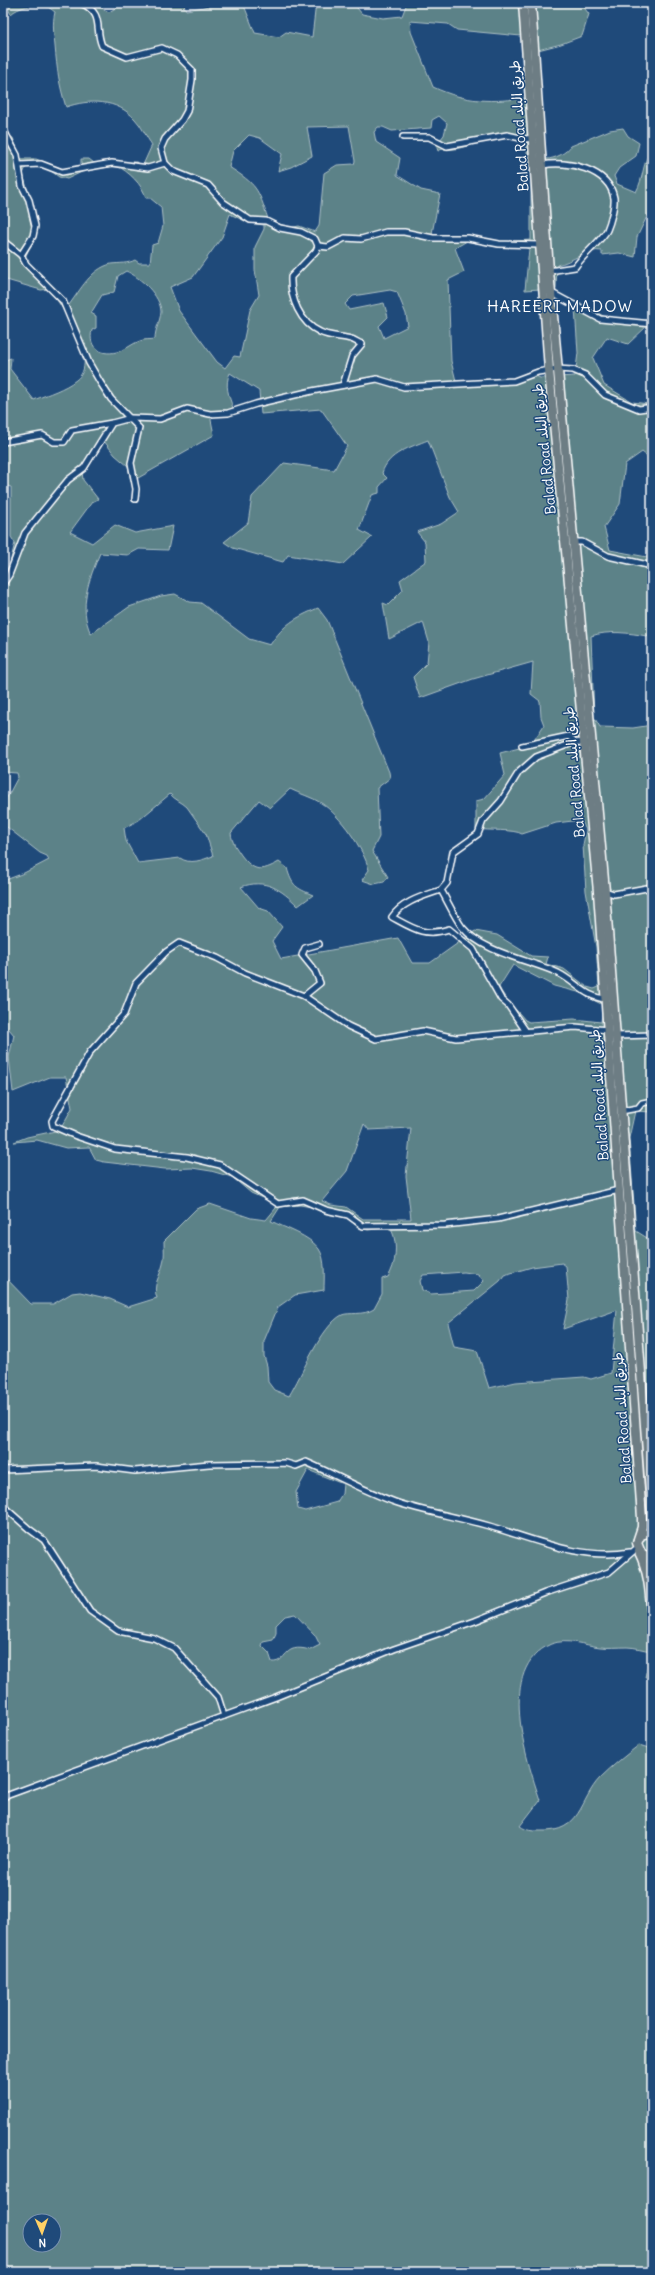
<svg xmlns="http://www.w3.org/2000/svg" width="655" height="2275" viewBox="0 0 655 2275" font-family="Delius,'Playpen Sans Arabic',sans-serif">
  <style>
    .green { fill: #5b8288; stroke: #adc0c4; fill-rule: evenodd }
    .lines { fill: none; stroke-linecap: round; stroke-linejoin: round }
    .minor-casing { stroke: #fff; stroke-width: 8 }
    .highway-casing { stroke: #fff; stroke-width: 11 }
    .minor { stroke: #1f4a7a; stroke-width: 5 }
    .highway { stroke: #6d7d84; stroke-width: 8 }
    .labels { text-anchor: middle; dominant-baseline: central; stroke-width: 3; stroke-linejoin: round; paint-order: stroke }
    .street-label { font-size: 14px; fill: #fff; stroke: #1f4a7a }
    .quarter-label { font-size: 16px; letter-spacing: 1px; fill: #fff; stroke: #1f4a7a }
  </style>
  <rect width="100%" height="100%" fill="#1f4a7a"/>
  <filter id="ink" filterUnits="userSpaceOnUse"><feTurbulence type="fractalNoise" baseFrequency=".025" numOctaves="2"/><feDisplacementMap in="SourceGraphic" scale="8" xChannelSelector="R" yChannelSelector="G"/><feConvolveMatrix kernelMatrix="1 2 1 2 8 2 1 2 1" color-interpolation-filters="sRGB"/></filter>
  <g filter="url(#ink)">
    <!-- green -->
    <path class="green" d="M4,3H92L109,12L124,3H183L186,10L228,3H243L255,33L279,37L286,32L312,37L316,3H353L362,14L383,18L402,16L407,3H586L585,9L589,14L582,36L561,44L538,50L546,159C555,159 566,153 571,146L610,130L623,128L628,136L639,143L636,156L619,168L614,176L617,184L636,192C644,178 642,162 652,149V206L637,237L635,257L619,253L602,255V251C588,248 572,262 557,265L556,288L525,290L529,249L519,245L498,247L467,241L455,248L464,272L448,280L451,361L456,381L514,379L528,372L540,378L575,376L578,353L575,308L580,303L605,317L652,321V326H647L628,344L607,337L593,358L604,385L632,402L649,404L652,408V460L642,452L625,464L620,504L604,527L610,550L652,558V632L647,636C629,633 609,630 591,636L594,717L600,727L633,728L652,725V1112L635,1111L629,1138L636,1231L652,1241V1306L649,1307L652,1333V1676L645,1677L651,1651C644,1650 635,1647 627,1647C618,1647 609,1648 600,1647C584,1645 567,1638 551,1644C496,1668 526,1758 540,1800L520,1826C527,1831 532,1831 540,1831C582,1833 579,1800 600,1778C612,1766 626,1755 639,1745L652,1749V2272H3V1275L31,1304H53L72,1293L80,1292L110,1299L128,1307L157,1298C152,1285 160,1277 163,1264C165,1257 164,1249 164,1241L196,1209L210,1204L251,1218L266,1220L276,1208V1204L251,1193L232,1177L211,1171L192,1168L165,1169L104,1162L96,1160L89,1147L66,1148L37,1140L14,1142L27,1137L60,1130L72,1108L66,1077H50L13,1092L9,1057L14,1035L9,1029L3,1026V881L24,873L49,860L47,856L40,853L3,824V805L18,777L17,773L3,772V579L7,574L15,543L11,537V487L3,485V361L11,358L10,369L34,400C48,394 65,389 76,380C101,362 62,306 49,289L41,290L3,279V124L8,135L13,138L21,159H36L63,169L81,165V159H89L94,163L136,162L143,165L152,145C146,137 142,126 135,119C117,99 89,99 66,107C59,84 57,70 55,46C54,34 52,24 55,12C52,10 48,6 44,6C34,4 18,7 11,14ZM410,21L448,24L457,30L521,36L528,98C491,102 467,103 433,87L411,32ZM439,116L447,123L444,135L436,145L438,151L442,149C455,153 483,139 500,138C508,138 517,139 525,139L531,177V240L499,242L434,236L432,233L440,194L421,190L397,175L400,158L376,142L374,132L378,127H383L392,131L431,128L432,120ZM349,126L355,161L354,164L337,165L324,173L319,226L315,232L299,226L289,228L268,219C258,188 257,185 229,167L233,151L249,135L260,138L282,154L278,171L291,167L312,156L307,127ZM117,166C128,171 143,185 146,198H150L161,207L163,226L158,243L152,245L150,263H139L135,260C128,264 119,263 111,264C91,269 81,289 69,305L24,260L38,228L23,174L26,167L47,168L59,177L67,179L86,170ZM230,214L249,223L264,225V229L255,247V270L259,295L250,310L240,357L234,356L225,368L217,362L179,311L170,287L193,277L222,237ZM126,271C140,277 161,296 161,312C160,322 155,329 155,339C150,340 144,339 140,341C133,343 127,349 120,351C103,357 87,349 92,330L96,328V316L91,313L102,295L114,292L118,276ZM390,290L397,292L406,314L408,326L384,338L379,326L388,317L384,303L349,310L345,304L353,296ZM230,373L259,391L261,414L321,409L347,446L334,470L284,463L252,497L248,523L224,542L233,548L283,562L288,555L343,564L372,537L359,530L372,495L379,493V487L387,478L382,473C388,453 411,447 428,440L450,497L459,512L441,524L417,532L425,542L426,561L400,580L403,590L388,605L383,603L389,639L423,622L429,642L427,663L413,677L420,698L473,679L533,662L531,694L540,701L541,717L544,725L531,745L500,753L505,775L484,799L476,801V829C488,831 514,829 522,834L556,823L581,820L586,830L583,845L586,891L596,947L599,987L594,989L587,987L564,969L546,964L548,957L531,956L497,935L475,931L430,963H412L398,938L281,959L272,941L282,927L268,911L259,908L241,887C265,878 281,889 298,906L313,895C296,888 292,886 287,868L279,862C261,872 254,872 241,855C236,847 232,843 231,833L259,800L270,808L290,789C300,794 312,797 321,803C340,815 364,849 369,870L362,880L374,884L384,882L388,877L372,851L379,837L377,788L390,778L389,772L327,620L318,608C295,618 284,624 270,645L249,639L201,603L190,602L175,594L161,596L129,607L91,634C78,607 89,579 100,553L128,555L139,549L168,550L173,526L135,533L115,525L92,543L70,532L92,502L98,499L83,480L82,472L88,468L104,441L115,455L128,466L131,482L214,435L211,420L212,411H226L233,408C229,396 224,385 230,373ZM170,794C175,800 182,802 187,807L206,834L213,856C202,860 190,865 180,858L138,863L126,841L124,828L139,820ZM513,965L554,986L578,992L603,1005L601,1022L574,1019L529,1022L525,1020C517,1010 504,999 499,987ZM364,1124L369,1130L411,1128L406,1176L411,1219H363L346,1207L331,1205L322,1201L347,1171ZM300,1205L312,1207L326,1214L346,1217L359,1228L368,1230L385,1228L392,1231C398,1244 396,1265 388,1277L382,1279V1294L374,1309C363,1316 349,1312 342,1315C321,1326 302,1375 289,1396L274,1390L268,1382L267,1366L264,1356V1341L278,1307L295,1295L324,1290C324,1278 326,1259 319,1249C310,1236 285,1228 271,1221L280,1207ZM562,1263L566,1266L569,1300L563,1329L617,1310L611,1373L591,1379L584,1377L516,1382L489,1388L477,1351L454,1347L448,1323L500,1281L504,1275L532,1267ZM464,1272L478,1274L484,1281L474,1291L431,1294L422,1290L420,1281L423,1275ZM308,1470L343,1484L342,1494L337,1502L305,1511L298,1509L296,1492ZM295,1614L315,1635L320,1645L310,1650C282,1642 288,1663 272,1662L269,1653L262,1646L263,1642L273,1640L276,1633V1625L285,1616ZM30,2221H54V2245H30Z"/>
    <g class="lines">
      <!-- minor casing -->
      <g class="minor-casing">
        <g id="minor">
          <path d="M81,3C105,14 94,28 102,46L127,57L162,48L177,55L192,70V80L187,111L182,120L165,139L161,148L165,163L173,171L208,185L223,202L250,220L266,221L280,228L301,232L315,239L318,246L316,251L291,277C290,298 300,323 320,332C329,337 341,336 351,339C355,340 358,343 362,344L352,356L343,385"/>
          <polyline points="3,129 17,155 22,186 29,200 35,226 33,236 21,255"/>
          <polyline points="403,137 429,137 447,146 507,135 525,139 534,138"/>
          <polyline points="19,165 41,164 62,172 112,163 148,168 165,163"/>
          <path d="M543,165C567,160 609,169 614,198C615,206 610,223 607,230C603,239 582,256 575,267L549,271"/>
          <polyline points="3,241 21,255 26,264 63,301 89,363 100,382 111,399 139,428 131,463 136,489 135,499"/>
          <polyline points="318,246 328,247 345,238 361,239 386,232 404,232 433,238 468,238 499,244 539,245"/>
          <polyline points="550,292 600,319 652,324"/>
          <polyline points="3,442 42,435 54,442 64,442 72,430 112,423"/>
          <polyline points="573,542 582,542 608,556 652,566"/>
          <polyline points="3,584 9,575 25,533 68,480 84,468 112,423 131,418 160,419 187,409 210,414 228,413 256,404 312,391 377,379 404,387 514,381 538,372 557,369 573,370 585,375 605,395 639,409 646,408"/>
          <path d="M575,742L536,757L519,772L501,801L483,821L478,834L453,852L447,883L441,890C448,902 454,916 462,927C483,953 530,960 558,973C576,982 585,997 605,999"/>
          <polyline points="522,746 569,736 575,742 587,743"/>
          <path d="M441,890C424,896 403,901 392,917C414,929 425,937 449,929L473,949L501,999L508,1005L525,1030"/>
          <polyline points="605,891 614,894 652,887"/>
          <polyline points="304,996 320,983 315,971 302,955 305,948 319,944"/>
          <polyline points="608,1030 575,1027 456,1038 423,1031 376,1039 348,1026 304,996 245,973 217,958 179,943 166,952 136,983 124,1014 90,1052 52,1121 53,1126 76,1136 115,1149 187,1157 220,1165 278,1204 303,1200 326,1210 348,1215 363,1226 445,1225 498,1219 619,1190"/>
          <polyline points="616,1036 652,1035"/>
          <polyline points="621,1111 638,1108 642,1103 652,1101"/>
          <path d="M3,1470L96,1466L135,1471L209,1464L286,1463L296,1466L306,1462C336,1475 364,1491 395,1502C425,1512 458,1517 489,1526C534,1539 582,1561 630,1552"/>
          <polyline points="3,1506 29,1529 44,1540 90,1611 118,1631 154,1638 174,1648 218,1697 224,1716"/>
          <polyline points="3,1797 276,1697 394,1649 475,1621 545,1593 609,1572 637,1548"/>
        </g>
      </g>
      <!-- highway casing -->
      <g class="highway-casing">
        <g id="highway">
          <polyline points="523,3 549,370 598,892 642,1518 642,1527 638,1539"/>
          <polyline points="531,3 549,271 605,891 652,1519"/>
          <polyline points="652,1532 641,1535 637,1543 642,1555 652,1558"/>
          <path d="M639,1552C650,1574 650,1597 652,1621"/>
        </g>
      </g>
      <!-- minor -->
      <use href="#minor" class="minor"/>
      <!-- highway -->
      <use href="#highway" class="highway"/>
    </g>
  </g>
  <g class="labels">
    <!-- street labels -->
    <g class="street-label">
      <text transform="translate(519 126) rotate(-94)">Balad Road طريق البلد</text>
      <text transform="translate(544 449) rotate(-96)">Balad Road طريق البلد</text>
      <text transform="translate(574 772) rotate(-95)">Balad Road طريق البلد</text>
      <text transform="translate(599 1095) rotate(-94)">Balad Road طريق البلد</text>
      <text transform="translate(622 1418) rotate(-94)">Balad Road طريق البلد</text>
    </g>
    <!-- quarter labels -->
    <g class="quarter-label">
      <text x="560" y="306">HAREERI MADOW</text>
    </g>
  </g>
  <!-- margin -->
  <rect width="655" height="2275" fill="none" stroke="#1f4a7a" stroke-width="16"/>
  <rect x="8" y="8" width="639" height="2259" fill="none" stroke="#fff" stroke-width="1.5" filter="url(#ink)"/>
  <!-- north arrow -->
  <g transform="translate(42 2233) rotate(178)"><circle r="19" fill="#1f4a7a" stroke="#7992af"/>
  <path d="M0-3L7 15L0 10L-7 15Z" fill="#ffd166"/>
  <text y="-6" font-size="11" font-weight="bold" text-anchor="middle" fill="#ffffff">N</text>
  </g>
</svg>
